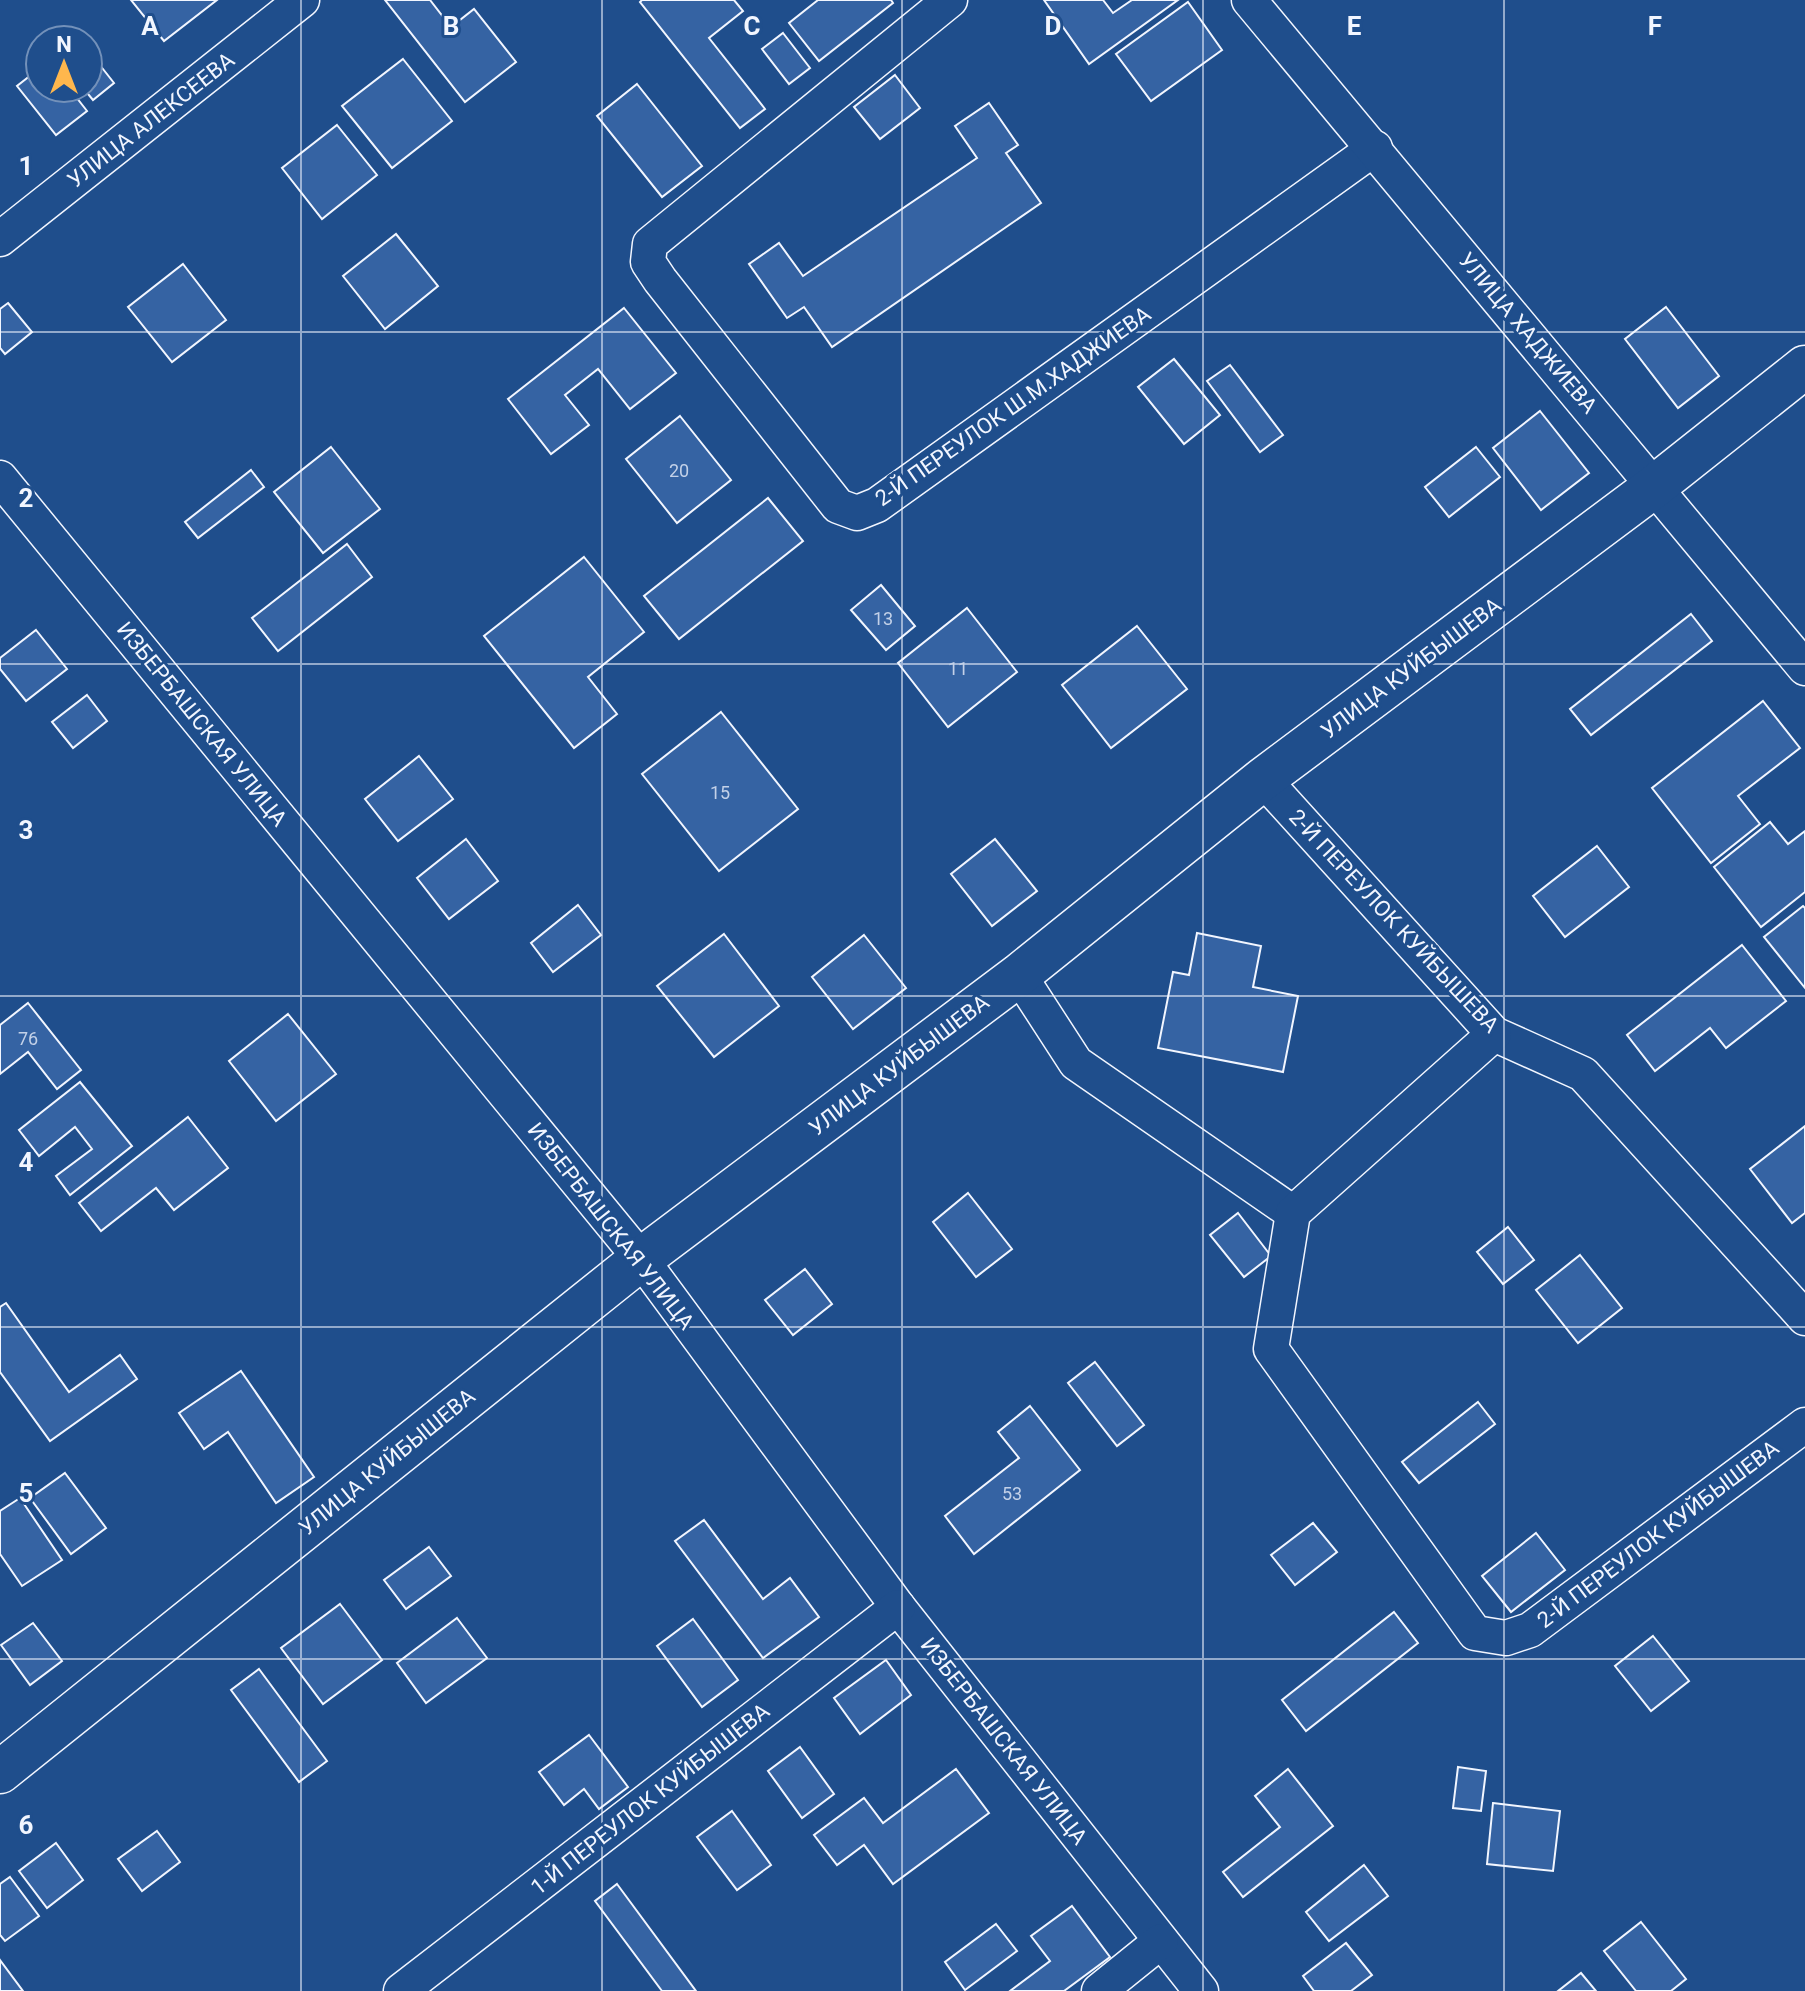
<svg xmlns="http://www.w3.org/2000/svg" width="1805" height="1991" viewBox="0 0 1805 1991" font-family="Roboto,sans-serif">
  <style>
    .building { fill: #3563a3; stroke: #f2f6ff; stroke-width: 2 }
    .lines { fill: none; stroke-linecap: round; stroke-linejoin: round }
    .minor-casing { stroke: #f2f6ff; stroke-width: 37 }
    .tertiary-casing { stroke: #f2f6ff; stroke-width: 45 }
    .minor { stroke: #1f4e8c; stroke-width: 34 }
    .tertiary { stroke: #1f4e8c; stroke-width: 42 }
    .grid { fill: none; stroke: #f2f6ff; stroke-width: 2; stroke-opacity: 0.55 }
    .labels { text-anchor: middle; dominant-baseline: central; stroke-width: 6; stroke-linejoin: round; paint-order: stroke }
    .number-label { font-size: 18px; fill: #c3d1e8 }
    .street-label { font-size: 22px; fill: #f2f6ff; stroke: #1f4e8c }
    .grid-label { font-size: 26px; text-anchor: middle; font-weight: bold; fill: #f2f6ff; stroke: #1f4e8c; stroke-width: 6; stroke-linejoin: round; paint-order: stroke }
  </style>
  <rect width="100%" height="100%" fill="#1f4e8c"/>
  <!-- building -->
  <g class="building">
    <polygon points="131,0 217,0 164,41"/>
    <polygon points="385,0 430,0 451,27 474,9 516,62 465,102"/>
    <polygon points="642,0 734,0 743,11 709,38 765,109 740,128 640,2"/>
    <polygon points="818,0 891,0 893,3 819,61 789,23"/>
    <polygon points="1044,0 1103,0 1113,13 1132,0 1178,0 1089,64"/>
    <polygon points="1188,2 1222,50 1151,101 1116,54"/>
    <polygon points="783,33 810,68 789,84 762,49"/>
    <polygon points="88,50 114,83 93,100 83,88 88,88"/>
    <polygon points="403,59 452,121 392,168 342,106"/>
    <polygon points="40,68 40,88 69,88 87,111 56,135 17,86"/>
    <polygon points="895,75 920,108 880,139 854,107"/>
    <polygon points="637,84 702,166 662,197 597,116"/>
    <polygon points="989,103 1018,145 1006,153 1041,203 832,347 804,307 787,318 749,264 779,243 803,276 977,158 955,126"/>
    <polygon points="337,125 377,175 322,219 282,168"/>
    <polygon points="396,234 438,286 385,329 343,276"/>
    <polygon points="183,264 226,320 172,362 128,307"/>
    <polygon points="8,303 32,332 5,354 0,348 0,309"/>
    <polygon points="1666,307 1719,376 1678,408 1625,339"/>
    <polygon points="624,308 676,373 630,409 598,369 565,395 589,425 551,454 508,399"/>
    <polygon points="1174,359 1220,415 1184,444 1138,387"/>
    <polygon points="1230,365 1283,435 1260,452 1207,381"/>
    <polygon points="1540,411 1589,473 1541,510 1493,448"/>
    <polygon points="680,416 731,480 677,523 626,459"/>
    <polygon points="331,447 380,509 323,553 274,492"/>
    <polygon points="1476,447 1500,477 1449,517 1425,487"/>
    <polygon points="251,470 264,487 198,538 185,522"/>
    <polygon points="768,498 803,541 679,639 644,596"/>
    <polygon points="347,544 372,577 278,651 252,618"/>
    <polygon points="584,557 644,632 588,677 617,714 574,748 484,636"/>
    <polygon points="881,585 915,626 886,650 851,610"/>
    <polygon points="967,608 1017,672 948,727 898,663"/>
    <polygon points="1691,614 1712,641 1591,735 1570,709"/>
    <polygon points="1137,626 1187,689 1111,748 1062,685"/>
    <polygon points="36,630 67,669 26,701 0,669 0,658"/>
    <polygon points="87,695 107,721 73,748 52,722"/>
    <polygon points="1763,701 1800,748 1738,796 1760,824 1711,863 1652,788"/>
    <polygon points="721,712 798,809 719,871 642,774"/>
    <polygon points="419,756 453,799 398,841 365,799"/>
    <polygon points="1770,822 1788,844 1805,831 1805,892 1761,927 1714,867"/>
    <polygon points="466,839 498,881 449,919 417,878"/>
    <polygon points="995,839 1037,891 992,926 951,874"/>
    <polygon points="1597,846 1629,887 1565,937 1533,896"/>
    <polygon points="578,905 601,935 553,972 531,943"/>
    <polygon points="1803,906 1805,908 1805,988 1764,937"/>
    <polygon points="1197,933 1261,946 1253,987 1298,996 1283,1072 1158,1048 1173,972 1189,975"/>
    <polygon points="724,934 779,1006 714,1057 657,986"/>
    <polygon points="864,935 906,988 853,1029 812,977"/>
    <polygon points="1742,945 1786,1001 1726,1048 1710,1028 1655,1071 1627,1035"/>
    <polygon points="28,1003 81,1070 57,1089 28,1052 0,1074 0,1025"/>
    <polygon points="288,1014 336,1074 276,1121 229,1061"/>
    <polygon points="80,1082 132,1146 70,1195 56,1176 92,1149 75,1127 39,1156 19,1130"/>
    <polygon points="188,1117 228,1168 174,1210 156,1188 101,1231 79,1203"/>
    <polygon points="1805,1126 1805,1213 1792,1223 1750,1169"/>
    <polygon points="968,1193 1012,1249 976,1277 933,1222"/>
    <polygon points="1238,1213 1271,1256 1244,1277 1210,1235"/>
    <polygon points="1508,1227 1534,1260 1503,1284 1477,1252"/>
    <polygon points="1580,1255 1622,1308 1578,1343 1536,1290"/>
    <polygon points="805,1269 832,1304 793,1335 765,1300"/>
    <polygon points="6,1303 69,1392 120,1355 137,1379 50,1441 0,1372 0,1307"/>
    <polygon points="1095,1362 1144,1425 1117,1446 1068,1383"/>
    <polygon points="241,1371 314,1477 276,1503 228,1432 204,1449 179,1413"/>
    <polygon points="1478,1402 1495,1424 1419,1483 1402,1462"/>
    <polygon points="1030,1406 1080,1470 974,1554 945,1516 1019,1458 998,1432"/>
    <polygon points="65,1473 106,1528 71,1554 30,1498"/>
    <polygon points="20,1498 62,1560 22,1586 0,1554 0,1511"/>
    <polygon points="704,1520 763,1599 790,1578 819,1617 763,1658 675,1541"/>
    <polygon points="1313,1523 1337,1552 1295,1585 1271,1555"/>
    <polygon points="1536,1533 1565,1570 1511,1612 1482,1576"/>
    <polygon points="429,1547 451,1576 406,1609 384,1580"/>
    <polygon points="340,1604 382,1660 323,1704 281,1648"/>
    <polygon points="1394,1612 1418,1643 1306,1731 1282,1700"/>
    <polygon points="457,1618 487,1658 426,1703 397,1663"/>
    <polygon points="693,1619 738,1680 702,1707 657,1646"/>
    <polygon points="33,1623 62,1661 30,1685 1,1645"/>
    <polygon points="1653,1636 1689,1681 1651,1711 1615,1666"/>
    <polygon points="886,1660 911,1695 860,1734 834,1698"/>
    <polygon points="259,1669 327,1761 299,1782 231,1690"/>
    <polygon points="589,1735 628,1787 599,1809 584,1789 564,1805 539,1772"/>
    <polygon points="800,1747 834,1794 802,1818 768,1771"/>
    <polygon points="1458,1767 1486,1771 1481,1811 1453,1808"/>
    <polygon points="956,1769 989,1813 893,1884 864,1845 837,1865 814,1835 864,1798 883,1823"/>
    <polygon points="1288,1769 1333,1826 1243,1897 1223,1872 1280,1827 1255,1796"/>
    <polygon points="1493,1803 1560,1811 1553,1871 1487,1864"/>
    <polygon points="732,1811 771,1865 737,1890 697,1837"/>
    <polygon points="157,1831 180,1862 142,1891 118,1859"/>
    <polygon points="56,1843 83,1880 47,1908 19,1871"/>
    <polygon points="1364,1865 1388,1896 1329,1941 1306,1912"/>
    <polygon points="10,1877 39,1916 5,1941 0,1935 0,1884"/>
    <polygon points="617,1884 696,1991 662,1991 595,1901"/>
    <polygon points="1072,1906 1110,1957 1064,1991 1010,1991 1050,1961 1031,1936"/>
    <polygon points="1641,1922 1686,1979 1671,1991 1636,1991 1604,1951"/>
    <polygon points="996,1924 1017,1951 965,1990 945,1962"/>
    <polygon points="1346,1943 1372,1975 1351,1991 1314,1991 1303,1976"/>
    <polygon points="0,1960 23,1991 0,1991"/>
    <polygon points="1581,1973 1596,1991 1558,1991"/>
  </g>
  <g class="lines">
    <!-- minor casing -->
    <g class="minor-casing">
      <g id="minor">
        <polyline points="950,0 650,244 648,262 660,280 838,506 857,513 877,505 1375,148"/>
        <polyline points="1249,0 1805,668"/>
        <polyline points="0,239 302,0"/>
        <polyline points="0,478 641,1259 898,1607 1201,1991"/>
        <polyline points="1263,779 1494,1034 1583,1074 1805,1318"/>
        <polyline points="1019,975 1076,1063 1293,1213"/>
        <polyline points="1494,1034 1293,1213 1271,1349 1475,1633 1506,1638 1530,1630 1805,1425"/>
        <polyline points="401,1991 898,1607"/>
        <polyline points="1099,1991 1161,1941"/>
      </g>
    </g>
    <!-- tertiary casing -->
    <g class="tertiary-casing">
      <polyline id="tertiary" points="0,1772 641,1259 1019,975 1263,779 1655,486 1805,367"/>
    </g>
    <!-- minor -->
    <use href="#minor" class="minor"/>
    <!-- tertiary -->
    <use href="#tertiary" class="tertiary"/>
  </g>
  <!-- grid -->
  <path class="grid" d="M301,0V1991M602,0V1991M902,0V1991M1203,0V1991M1504,0V1991M0,332H1805M0,664H1805M0,996H1805M0,1327H1805M0,1659H1805"/>
  <g class="labels">
    <!-- number labels -->
    <g class="number-label">
      <text x="679" y="470">20</text>
      <text x="883" y="618">13</text>
      <text x="958" y="668">11</text>
      <text x="720" y="792">15</text>
      <text x="28" y="1038">76</text>
      <text x="1012" y="1493">53</text>
    </g>
    <!-- street labels -->
    <g class="street-label">
      <text transform="translate(151 120) rotate(-38)">УЛИЦА АЛЕКСЕЕВА</text>
      <text transform="translate(1528 333) rotate(50)">УЛИЦА ХАДЖИЕВА</text>
      <text transform="translate(1013 406) rotate(-35)">2-Й ПЕРЕУЛОК Ш.М.ХАДЖИЕВА</text>
      <text transform="translate(1411 668) rotate(-37)">УЛИЦА КУЙБЫШЕВА</text>
      <text transform="translate(202 724) rotate(51)">ИЗБЕРБАШСКАЯ УЛИЦА</text>
      <text transform="translate(1394 921) rotate(47)">2-Й ПЕРЕУЛОК КУЙБЫШЕВА</text>
      <text transform="translate(899 1065) rotate(-37)">УЛИЦА КУЙБЫШЕВА</text>
      <text transform="translate(611 1226) rotate(52)">ИЗБЕРБАШСКАЯ УЛИЦА</text>
      <text transform="translate(387 1462) rotate(-39)">УЛИЦА КУЙБЫШЕВА</text>
      <text transform="translate(1658 1534) rotate(-37)">2-Й ПЕРЕУЛОК КУЙБЫШЕВА</text>
      <text transform="translate(1004 1741) rotate(52)">ИЗБЕРБАШСКАЯ УЛИЦА</text>
      <text transform="translate(650 1799) rotate(-38)">1-Й ПЕРЕУЛОК КУЙБЫШЕВА</text>
    </g>
  </g>
  <g class="grid-label">
    <text x="150" y="35">A</text>
    <text x="451" y="35">B</text>
    <text x="752" y="35">C</text>
    <text x="1053" y="35">D</text>
    <text x="1354" y="35">E</text>
    <text x="1655" y="35">F</text>
    <text x="26" y="175">1</text>
    <text x="26" y="507">2</text>
    <text x="26" y="839">3</text>
    <text x="26" y="1171">4</text>
    <text x="26" y="1502">5</text>
    <text x="26" y="1834">6</text>
  </g>
  <!-- north arrow -->
  <g transform="translate(64 64)"><circle r="38" fill="#1f4e8c" stroke="#7391ba" stroke-width="2"/>
  <path d="M0-6L14 30L0 20L-14 30Z" fill="#ffb74d"/>
  <text y="-12" font-size="22" font-weight="bold" text-anchor="middle" fill="#f2f6ff">N</text>
  </g>
</svg>
